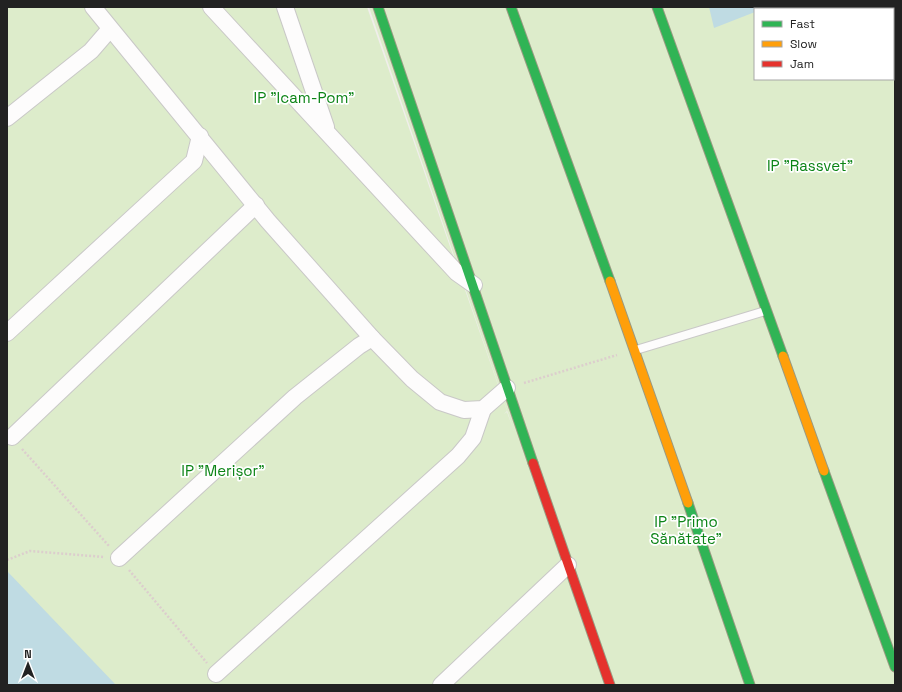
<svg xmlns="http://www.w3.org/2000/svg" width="902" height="692" viewBox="0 0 902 692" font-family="'Space Grotesk',sans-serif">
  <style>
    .farmland { fill: #efefdf }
    .grass { fill: #ddeccb }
    .water { fill: #bfdbe3 }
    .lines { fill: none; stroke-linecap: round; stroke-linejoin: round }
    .lane-casing { stroke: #c9c8c7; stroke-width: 10 }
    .street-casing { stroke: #c9c8c7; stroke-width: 18 }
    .fast-casing { stroke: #999a82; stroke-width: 11 }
    .slow-casing { stroke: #999a82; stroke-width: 11 }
    .jam-casing { stroke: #999a82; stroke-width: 11 }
    .path { stroke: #dccecd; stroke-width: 2.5; stroke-dasharray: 2 2; stroke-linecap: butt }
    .lane { stroke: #fdfcfc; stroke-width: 8 }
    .street { stroke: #fdfcfc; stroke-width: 16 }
    .fast { stroke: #30b455; stroke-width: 9 }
    .slow { stroke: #ff9f0a; stroke-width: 9 }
    .jam { stroke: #e5322d; stroke-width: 9 }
    .labels { text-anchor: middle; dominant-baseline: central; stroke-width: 3.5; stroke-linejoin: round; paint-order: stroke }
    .park-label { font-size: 15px; fill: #0c8416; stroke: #fff }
  </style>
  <rect width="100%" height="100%" fill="#f0eeeb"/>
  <!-- farmland -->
  <polygon class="farmland" points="882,7 895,7 895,62 893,54 893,9 882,9"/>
  <!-- grass -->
  <polygon class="grass" points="7,7 367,7 507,411 504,414 507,412 514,431 369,7 882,7 882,9 755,9 755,79 893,79 893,54 895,62 895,685 7,685"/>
  <!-- water -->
  <g class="water">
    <polygon points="709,7 768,7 755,9 755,12 714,28"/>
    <polygon points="7,571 116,685 7,685"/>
  </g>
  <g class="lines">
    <!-- lane casing -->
    <g class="lane-casing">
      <polyline id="lane" points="636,350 765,311"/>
    </g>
    <!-- street casing -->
    <g class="street-casing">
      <g id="street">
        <polyline points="93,7 268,221 372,338 412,379 440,402 464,410 483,409 507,388"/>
        <polyline points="211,7 457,273 474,285"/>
        <polyline points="285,7 326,127"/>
        <polyline points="7,118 91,51 110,29"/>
        <polyline points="7,333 194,161 200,136"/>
        <polyline points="12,437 256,205"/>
        <polyline points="119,558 295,397 359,346 372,338"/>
        <polyline points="216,674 458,456 473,438 483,409"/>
        <polyline points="441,685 568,565"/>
      </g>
    </g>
    <!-- fast casing -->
    <g class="fast-casing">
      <g id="fast">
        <polyline points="378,7 533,463"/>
        <polyline points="511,7 610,281"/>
        <polyline points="657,7 783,356"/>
        <polyline points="824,471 895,667"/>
        <polyline points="688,503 750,685"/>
      </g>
    </g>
    <!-- slow casing -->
    <g class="slow-casing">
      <g id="slow">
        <polyline points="610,281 688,503"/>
        <polyline points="783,356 824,471"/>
      </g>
    </g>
    <!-- jam casing -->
    <g class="jam-casing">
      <polyline id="jam" points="533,463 610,685"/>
    </g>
    <!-- path -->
    <g class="path">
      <polyline points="524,383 617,355"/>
      <polyline points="22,449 109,546"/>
      <polyline points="7,560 30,551 104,557"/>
      <polyline points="129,570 207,663"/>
    </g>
    <!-- lane -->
    <use href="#lane" class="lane"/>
    <!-- street -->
    <use href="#street" class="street"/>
    <!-- fast -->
    <use href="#fast" class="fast"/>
    <!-- slow -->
    <use href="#slow" class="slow"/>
    <!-- jam -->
    <use href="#jam" class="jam"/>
  </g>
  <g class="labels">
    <!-- park labels -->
    <g class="park-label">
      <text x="304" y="97">IP "Icam-Pom"</text>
      <text x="810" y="165">IP "Rassvet"</text>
      <text x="223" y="470">IP "Merișor"</text>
      <text x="686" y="521">IP "Primo<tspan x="686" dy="17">Sănătate"</tspan></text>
    </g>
  </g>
  <!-- border -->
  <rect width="902" height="692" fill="none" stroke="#222222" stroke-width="16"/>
  <!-- legend -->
  <rect x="754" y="8" width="140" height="72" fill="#ffffff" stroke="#a7a7a7"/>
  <rect x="762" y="21" width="20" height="6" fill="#30b455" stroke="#a7a7a7"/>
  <text x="790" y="28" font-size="12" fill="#222222">Fast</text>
  <rect x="762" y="41" width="20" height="6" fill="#ff9f0a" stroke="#a7a7a7"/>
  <text x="790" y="48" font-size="12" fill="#222222">Slow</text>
  <rect x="762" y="61" width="20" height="6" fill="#e5322d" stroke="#a7a7a7"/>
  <text x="790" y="68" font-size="12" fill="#222222">Jam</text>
  <!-- north arrow -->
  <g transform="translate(28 664)" stroke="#ffffff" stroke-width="3" paint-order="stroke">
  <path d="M0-3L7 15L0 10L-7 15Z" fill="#222222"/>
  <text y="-6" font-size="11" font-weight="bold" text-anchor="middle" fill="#222222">N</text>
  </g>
</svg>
